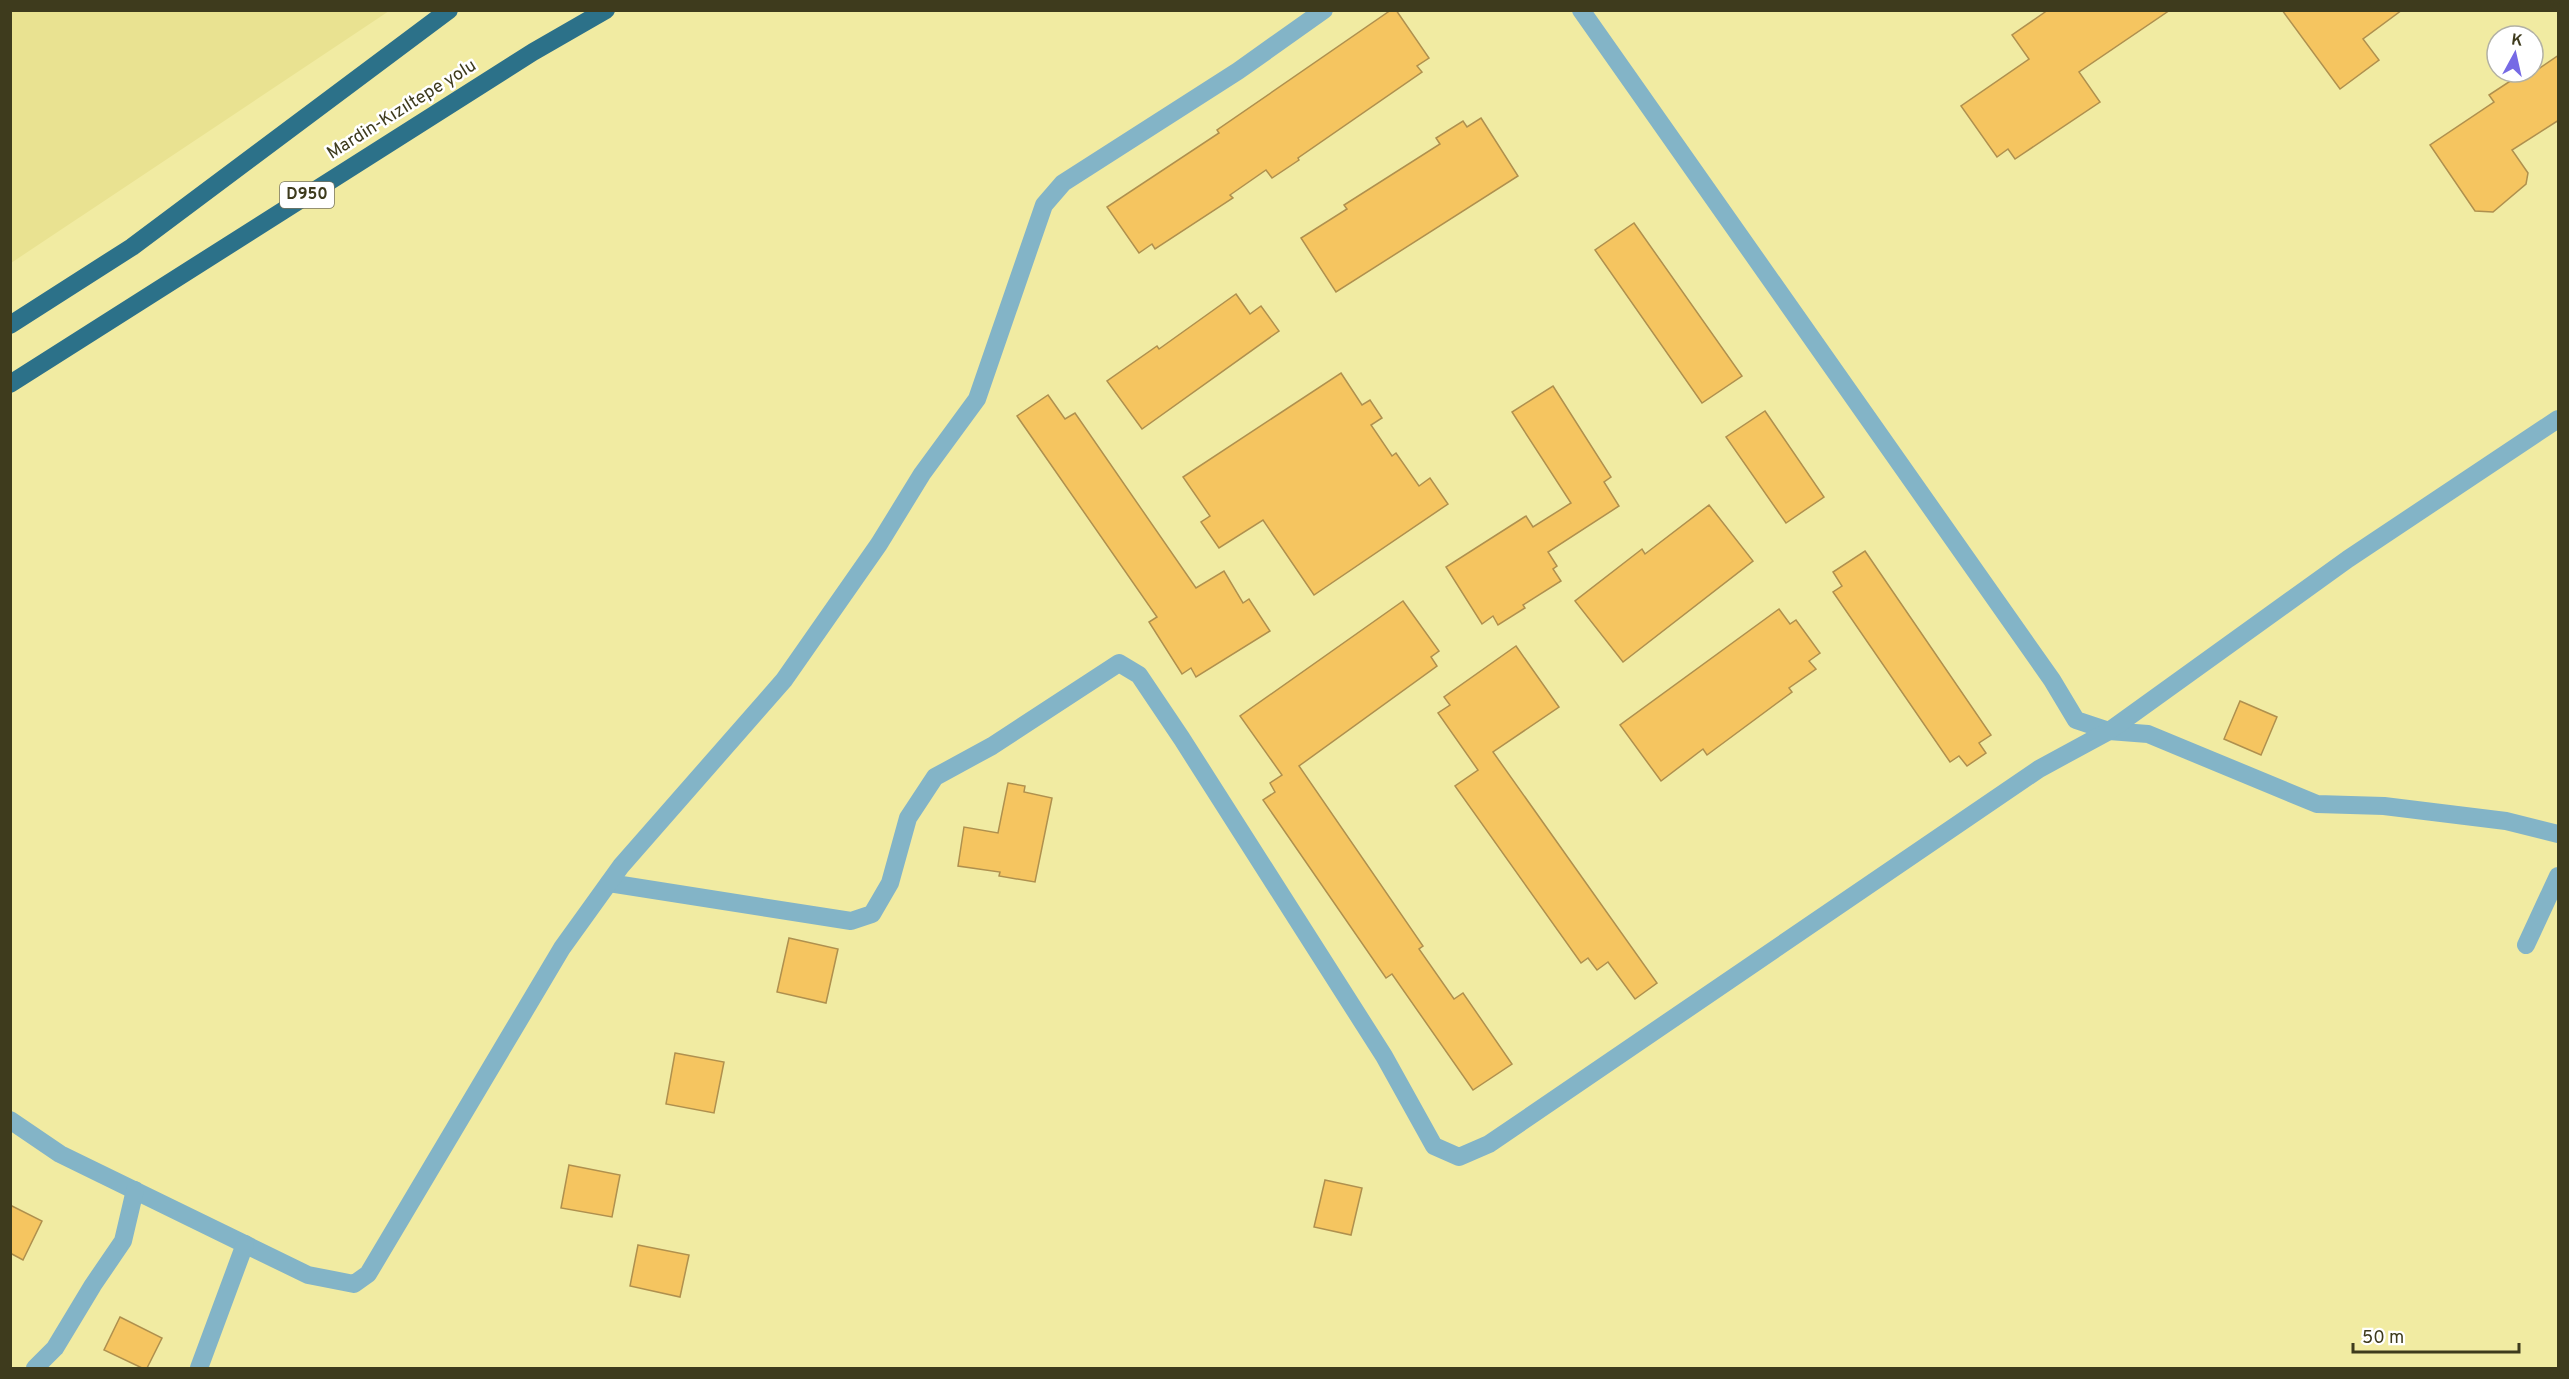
<svg xmlns="http://www.w3.org/2000/svg" width="2569" height="1379" viewBox="0 0 2569 1379" font-family="Overpass,sans-serif">
  <style>
    .built { fill: #e9e291 }
    .building { fill: #f5c560; stroke: #af904e; stroke-width: 1.5 }
    .lines { fill: none; stroke-linecap: round; stroke-linejoin: round }
    .street { stroke: #83b4c7; stroke-width: 18 }
    .highway { stroke: #2c7189; stroke-width: 18 }
    .labels { text-anchor: middle; dominant-baseline: central; stroke-width: 5; stroke-linejoin: round; paint-order: stroke }
    .shield { fill: #fff; stroke: #787661; stroke-width: 1.5 }
    .shield-label { font-size: 16px; font-weight: bold; fill: #3e3b1d }
    .street-label { font-size: 18px; fill: #3e3b1d; stroke: #fff }
  </style>
  <rect width="100%" height="100%" fill="#f1eba2"/>
  <!-- built -->
  <polygon class="built" points="11,10 389,10 389,11 11,263"/>
  <!-- building -->
  <g class="building">
    <polygon points="1391,10 1396,10 1429,58 1417,66 1422,72 1298,158 1299,160 1272,178 1266,170 1230,195 1233,198 1155,249 1152,244 1139,253 1107,207 1219,133 1217,130"/>
    <polygon points="2048,10 2170,10 2079,72 2100,102 2015,159 2008,149 1997,157 1961,106 2029,59 2012,35"/>
    <polygon points="2282,10 2402,10 2363,39 2379,60 2340,89"/>
    <polygon points="2559,55 2559,120 2512,150 2528,173 2526,184 2493,212 2475,211 2430,145 2494,102 2489,95 2524,72 2533,72 2534,65 2537,70"/>
    <polygon points="1481,118 1518,176 1336,292 1301,238 1347,209 1344,205 1440,144 1436,138 1463,121 1467,127"/>
    <polygon points="1634,223 1742,376 1702,403 1595,250"/>
    <polygon points="1236,294 1250,314 1261,306 1279,331 1142,429 1107,381 1157,346 1159,349"/>
    <polygon points="1341,373 1362,405 1370,400 1382,418 1371,425 1392,456 1396,453 1419,486 1430,478 1448,504 1314,595 1263,520 1219,548 1201,522 1210,516 1183,477"/>
    <polygon points="1553,386 1611,477 1604,482 1619,506 1548,552 1557,566 1553,569 1561,581 1523,605 1525,608 1498,625 1493,616 1482,624 1446,567 1526,516 1533,527 1571,503 1512,412"/>
    <polygon points="1048,395 1065,419 1075,413 1196,588 1224,571 1243,603 1249,599 1270,631 1196,677 1191,668 1182,674 1149,622 1157,617 1017,416"/>
    <polygon points="1765,411 1824,497 1786,523 1726,437"/>
    <polygon points="1709,505 1753,561 1623,662 1575,601 1642,549 1645,554"/>
    <polygon points="1865,551 1991,735 1979,743 1986,753 1967,766 1959,756 1950,762 1833,592 1842,586 1833,572"/>
    <polygon points="1403,601 1439,651 1431,657 1437,666 1299,766 1423,946 1419,949 1454,999 1463,993 1512,1064 1473,1090 1392,974 1386,978 1263,800 1275,792 1270,783 1282,775 1240,716"/>
    <polygon points="1779,609 1790,624 1796,620 1820,653 1809,661 1816,669 1789,688 1792,692 1707,755 1703,749 1661,781 1620,725"/>
    <polygon points="1516,646 1559,707 1493,752 1657,983 1635,999 1608,962 1597,970 1588,958 1581,963 1455,786 1478,770 1438,713 1450,705 1444,697"/>
    <polygon points="2240,701 2277,717 2261,755 2224,739"/>
    <polygon points="1008,783 1025,786 1024,792 1052,798 1035,882 999,876 1000,872 958,866 964,827 998,833"/>
    <polygon points="789,938 838,949 826,1003 777,992"/>
    <polygon points="675,1053 724,1062 714,1113 666,1104"/>
    <polygon points="569,1165 620,1175 612,1217 561,1208"/>
    <polygon points="1325,1180 1362,1188 1351,1235 1314,1227"/>
    <polygon points="10,1205 42,1221 23,1260 10,1253"/>
    <polygon points="638,1245 689,1255 680,1297 630,1286"/>
    <polygon points="120,1317 162,1338 147,1368 142,1368 104,1350"/>
  </g>
  <g class="lines">
    <!-- street -->
    <g class="street">
      <polyline points="1581,10 2052,680 2076,720 2109,731 2148,734 2317,804 2384,806 2506,821 2558,834"/>
      <polyline points="609,883 851,921 872,914 890,883 908,818 935,777 992,746 1119,663 1139,675 1182,739 1384,1056 1434,1146 1459,1157 1489,1144 2039,769 2109,731 2348,559 2558,419"/>
      <polyline points="2526,945 2558,876"/>
      <polyline points="10,1120 60,1154 308,1275 354,1284 368,1274 562,948 621,866 784,680 879,544 922,474 977,399 1044,205 1063,183 1238,71 1324,10"/>
      <polyline points="35,1368 55,1348 93,1285 123,1241 135,1190"/>
      <polyline points="199,1368 245,1244"/>
    </g>
    <!-- highway -->
    <g class="highway">
      <polyline points="10,325 132,247 449,10"/>
      <polyline points="10,384 533,52 606,10"/>
    </g>
  </g>
  <g class="labels">
    <!-- shield labels -->
    <rect class="shield" x="280" y="182" width="54" height="26" rx="4.5"/>
    <g class="shield-label">
      <text x="307" y="195">D950</text>
    </g>
    <!-- street labels -->
    <g class="street-label">
      <text transform="translate(402 110) rotate(-32)">Mardin-Kızıltepe yolu</text>
    </g>
  </g>
  <!-- border -->
  <rect width="2569" height="1379" fill="none" stroke="#3e3b1d" stroke-width="24"/>
  <!-- north arrow -->
  <g transform="translate(2515 54) rotate(8)"><circle r="28" fill="#ffffff" stroke="#b2b1a5" stroke-width="1.5"/>
  <path d="M0-4.5L10 22L0 15L-10 22Z" fill="#766ae5"/>
  <text y="-9" font-size="16" font-weight="bold" text-anchor="middle" fill="#3e3b1d">K</text>
  </g>
  <!-- scale -->
  <path d="M2353 1343v9h166v-9" fill="none" stroke="#3e3b1d" stroke-width="3"/>
  <text x="2362" y="1343" font-size="18" fill="#3e3b1d" stroke="#ffffff" stroke-width="4.5" paint-order="stroke">50 m</text>
</svg>
